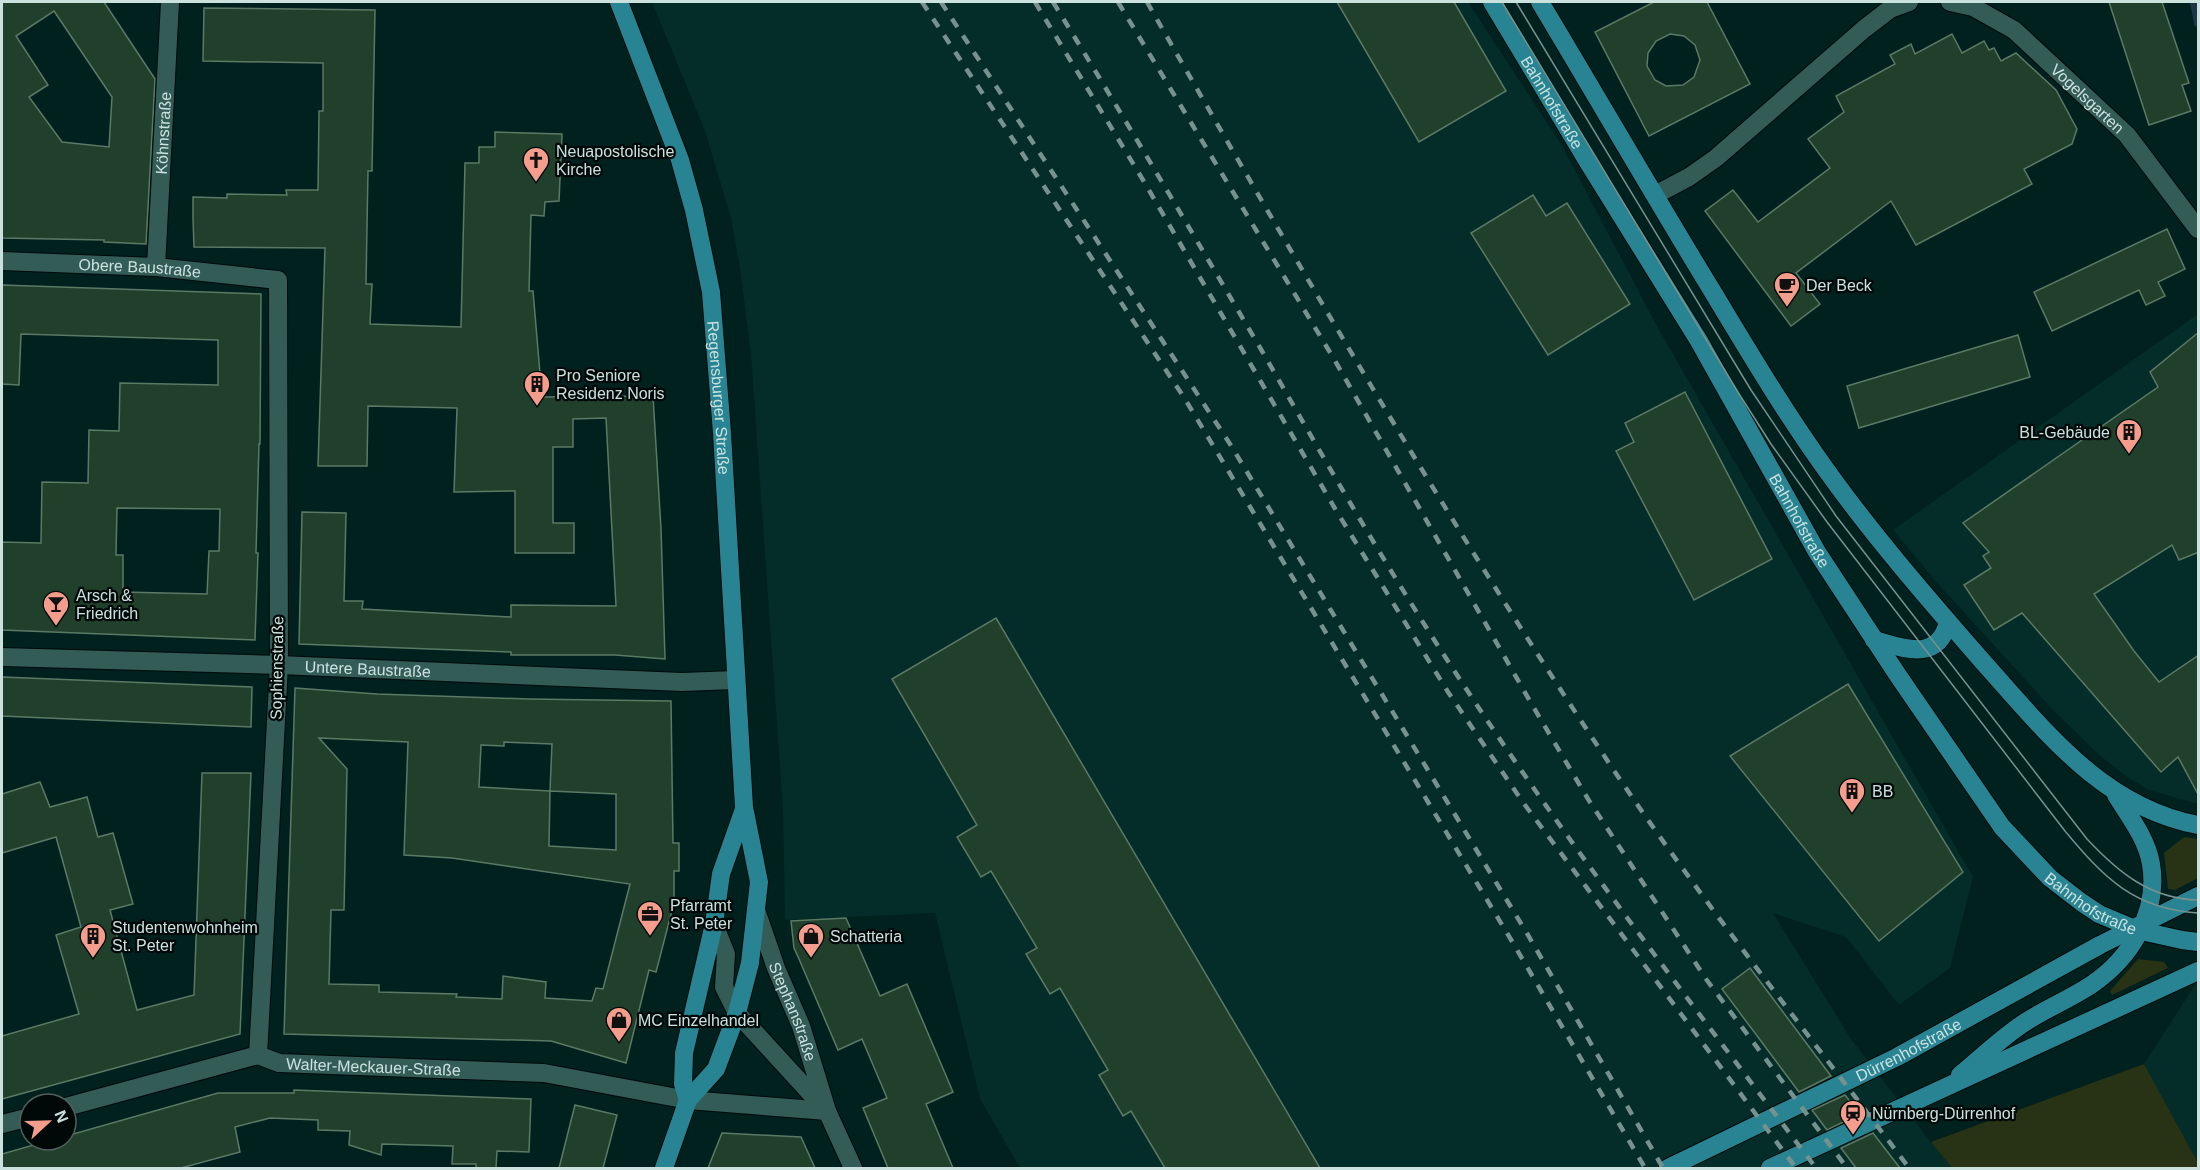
<svg xmlns="http://www.w3.org/2000/svg" width="2200" height="1170" viewBox="0 0 2200 1170" font-family="Helvetica,sans-serif">
  <style>
    .built { fill: #042c28 }
    .green { fill: #283214 }
    .lines { fill: none; stroke-linecap: round; stroke-linejoin: round }
    .stream { stroke: #1c354b; stroke-width: 8 }
    .building { fill: #21402c; stroke: #5b7a65; stroke-width: 1.5; fill-rule: evenodd }
    .minor-casing { stroke: #000a08; stroke-width: 20 }
    .major-casing { stroke: #000a08; stroke-width: 20 }
    .minor { stroke: #335c57; stroke-width: 18 }
    .major { stroke: #288492; stroke-width: 18 }
    .tram { stroke: #77928e; stroke-width: 1.5 }
    .rail { stroke: #77928e; stroke-width: 4.5; stroke-dasharray: 10 10; stroke-linecap: butt }
    .labels { text-anchor: middle; dominant-baseline: central; stroke-width: 4.5; stroke-linejoin: round; paint-order: stroke }
    .street-label { font-size: 16px; fill: #cbe1dd; stroke: #000908 }
    .poi-label { font-size: 16px; fill: #cbe1dd; stroke: #000908; text-anchor: start }
  </style>
  <rect width="100%" height="100%" fill="#01211e"/>
  <!-- built -->
  <g class="built">
    <polygon points="652,2 1468,2 1561,144 1657,326 1973,877 1950,968 1899,1005 1846,937 1773,913 1851,1039 1931,1142 2144,1064 2198,980 2198,1168 1020,1168 980,1099 935,913 785,920 783,810 751,355 740,268 731,218 705,131"/>
    <polygon points="2198,314 2198,804 2149,790 2130,779 2099,755 2051,708 1940,586 1893,530"/>
  </g>
  <!-- green -->
  <g class="green">
    <polygon points="2184,837 2198,839 2198,878 2175,890 2168,889 2164,853"/>
    <polygon points="2138,959 2164,962 2168,968 2112,995 2110,991"/>
    <polygon points="2144,1064 2198,1163 2198,1168 1952,1168 1931,1142"/>
  </g>
  <g class="lines">
    <!-- stream -->
    <polyline class="stream" points="2194,2 2198,23"/>
  </g>
  <!-- building -->
  <g class="building">
    <path d="M2,2H104L155,79L146,244L104,242V240L2,238ZM54,11L112,97L109,147L62,142L29,97L48,85L16,36Z"/>
    <polygon points="1337,2 1454,2 1506,91 1419,142"/>
    <path d="M1654,2H1707L1750,84L1649,136L1595,32ZM1670,34L1684,36L1695,45L1700,60L1694,77L1683,85L1666,86L1655,80L1647,66L1648,53L1656,41Z"/>
    <polygon points="2109,2 2162,2 2189,83 2182,85 2191,111 2149,125"/>
    <polygon points="204,8 375,10 372,171 368,171 366,284 372,284 370,324 461,327 465,163 479,163 479,147 495,147 495,132 562,134 559,201 545,202 544,216 531,215 529,291 533,291 542,397 653,396 661,529 665,659 615,655 511,655 511,652 299,644 302,512 346,513 344,601 363,601 362,609 511,617 511,605 616,606 606,418 573,419 573,447 553,447 553,523 574,523 574,553 515,553 515,491 454,492 457,408 368,406 367,466 318,466 325,248 194,247 193,219 193,197 227,198 227,194 287,195 286,190 318,190 319,111 323,111 323,63 203,61"/>
    <polygon points="1952,34 1962,53 1984,41 1989,50 1994,48 2001,61 2016,53 2056,90 2077,129 2072,144 2024,169 2032,184 1916,245 1891,201 1796,273 1820,304 1791,326 1705,211 1733,190 1758,222 1830,168 1808,139 1844,112 1836,96 1895,64 1890,55 1911,44 1915,54"/>
    <polygon points="1533,195 1546,216 1567,203 1630,304 1548,355 1471,233"/>
    <polygon points="2167,229 2185,269 2158,282 2165,296 2146,305 2139,290 2052,331 2034,292"/>
    <path d="M2,285L261,294L260,444H259L256,553H258L255,640L2,630V542L41,543L42,482L88,483L89,430L119,431L120,383L218,385V340L21,334L19,385L2,384ZM117,508L220,509L219,551H209L207,594L123,592V555H116Z"/>
    <polygon points="2199,332 2199,552 2179,560 2172,545 2094,594 2134,651 2159,682 2199,655 2199,796 2178,757 2161,772 2022,613 1994,630 1964,585 1991,568 1983,556 1989,552 1963,523 2158,387 2150,372"/>
    <polygon points="2018,335 2030,377 1859,428 1847,386"/>
    <polygon points="1685,392 1772,559 1694,600 1616,451 1634,442 1625,423"/>
    <polygon points="996,618 1320,1168 1165,1168 1131,1111 1123,1116 1099,1075 1108,1070 1060,988 1050,994 1026,954 1037,948 991,871 981,877 957,837 977,825 892,679"/>
    <polygon points="2,677 252,687 251,727 2,716"/>
    <polygon points="1848,684 1963,872 1879,941 1730,756"/>
    <path d="M295,688L377,694L528,699L671,701L673,843H679V871H674V903L656,972L649,970L626,1063L551,1041L284,1034ZM319,738L408,742L404,855L452,858L630,884L603,989L596,988L592,1001L545,998L546,982L503,976L502,999L456,997L457,994L379,992V985L329,984L331,910H344L347,769ZM504,742L552,744L550,791L479,787L481,745L504,746ZM550,791L616,794V850L549,846Z"/>
    <polygon points="202,773 251,773 240,1034 2,1099 2,1036 79,1014 56,935 81,927 56,837 2,853 2,794 40,782 50,807 87,797 98,837 113,833 133,904 110,910 137,1010 194,995"/>
    <polygon points="846,918 880,996 907,984 953,1092 926,1104 953,1168 888,1168 863,1108 887,1098 862,1039 838,1050 799,959 794,948 791,921"/>
    <polygon points="1750,968 1831,1076 1799,1092 1722,989"/>
    <polygon points="294,1090 531,1099 529,1152 497,1151 496,1168 476,1168 476,1164 452,1164 453,1146 382,1144 381,1155 349,1145 350,1131 318,1130 318,1120 270,1118 235,1127 240,1152 181,1168 2,1168 2,1154 51,1140 66,1140 66,1136 218,1093 294,1093"/>
    <polygon points="1845,1095 1860,1114 1827,1130 1812,1110"/>
    <polygon points="575,1105 617,1115 603,1168 559,1168"/>
    <polygon points="722,1133 801,1137 815,1168 708,1168"/>
    <polygon points="1873,1133 1900,1168 1856,1168 1841,1148"/>
  </g>
  <g class="lines">
    <!-- minor casing -->
    <g class="minor-casing">
      <g id="minor">
        <path id="s1" d="M1950,2L1973,7L2014,30L2127,135L2198,229"/>
        <polyline points="1655,195 1689,177 1716,158 1864,29 1890,9 1909,2"/>
        <path id="s2" d="M2,261L156,267L278,280L279,665L258,1055"/>
        <path id="s3" d="M156,267L170,2"/>
        <path id="s4" d="M2,657L279,665L682,682L735,680"/>
        <path id="s5" d="M757,913L776,968L801,1026L827,1111L853,1168"/>
        <polyline points="714,924 726,954 724,987 737,1013 824,1108"/>
        <path id="s6" d="M66,1107L258,1055L279,1063L544,1073L688,1100L827,1111"/>
        <polyline points="2,1124 30,1117"/>
      </g>
    </g>
    <!-- major casing -->
    <g class="major-casing">
      <g id="major">
        <path id="s7" d="M619,2L680,160L694,210L711,292L722,433L744,807L759,882L750,963L737,1013L716,1069L688,1100L664,1168"/>
        <path id="s8" d="M1492,2L1588,162L1699,341L1817,552L1897,674L2002,827L2050,878L2081,902L2099,914L2137,930L2182,940L2198,942"/>
        <path d="M1540,2C1597,97 1653,194 1711,289C1748,350 1785,413 1827,471C1875,538 1930,601 1984,663C2046,732 2103,807 2198,825"/>
        <path d="M1874,640C1903,648 1938,663 1948,622"/>
        <path d="M1960,1075C1981,1058 2001,1038 2024,1023C2045,1009 2070,999 2091,985C2131,958 2159,912 2151,864C2147,839 2129,816 2116,795"/>
        <polyline points="688,1100 683,1084 684,1053 714,924 721,874 744,809"/>
        <path id="s9" d="M1668,1168L1897,1057L2100,945L2198,896"/>
        <polyline points="1770,1168 2198,971"/>
      </g>
    </g>
    <!-- minor -->
    <use href="#minor" class="minor"/>
    <!-- major -->
    <use href="#major" class="major"/>
    <!-- tram -->
    <g class="tram">
      <path d="M1502,2L1741,397L1771,444L1827,522L2065,831C2104,878 2134,909 2198,913"/>
      <path d="M1516,2L1751,390L1836,516L2087,839C2118,872 2150,899 2198,900"/>
    </g>
    <!-- rail -->
    <g class="rail">
      <polyline points="922,2 1185,399 1513,943 1645,1168"/>
      <polyline points="941,2 1230,444 1528,935 1663,1168"/>
      <polyline points="1035,2 1143,180 1337,512 1448,692 1522,801 1796,1168"/>
      <path d="M1053,2C1124,117 1193,234 1262,351C1326,462 1390,574 1461,681C1571,849 1695,1008 1816,1168"/>
      <polyline points="1118,2 1334,359 1531,703 1588,799 1706,979 1847,1168"/>
      <path d="M1147,2C1291,253 1437,504 1597,745C1693,891 1804,1028 1909,1168"/>
    </g>
  </g>
  <!-- icons -->
  <defs>
    <g id="church-pin" transform="scale(1.35)"><path d="M0 17L-7.5 6A9.5 9.5 0 1 1 7.5 6Z" fill="#f59d8d" stroke="#000908"/><path d="M-1.2-6h2.4v3.5h3.3v2.4h-3.3V6h-2.4V-.1h-3.3v-2.4h3.3Z" fill="#111"/></g>
    <g id="cafe-pin" transform="scale(1.35)"><path d="M0 17L-7.5 6A9.5 9.5 0 1 1 7.5 6Z" fill="#f59d8d" stroke="#000908"/><path d="M-5.5-4.5H6V0H3Q3 3.5 0 3.5H-2.5Q-5.5 3.5-5.5 0ZM3-3.2v2h1.7v-2ZM-6 4.5H4V6H-6Z" fill="#111"/></g>
    <g id="building-pin" transform="scale(1.35)"><path d="M0 17L-7.5 6A9.5 9.5 0 1 1 7.5 6Z" fill="#f59d8d" stroke="#000908"/><path d="M-4-6H4V6H1V3H-1V6H-4ZM-2.5-4.3h1.7v1.8h-1.7ZM.8-4.3h1.7v1.8H.8ZM-2.5-1h1.7V.8h-1.7ZM.8-1h1.7V.8H.8Z" fill="#111"/></g>
    <g id="bar-pin" transform="scale(1.35)"><path d="M0 17L-7.5 6A9.5 9.5 0 1 1 7.5 6Z" fill="#f59d8d" stroke="#000908"/><path d="M-6-5H6L.8 .8V4.5H3.5V6h-7V4.5H-.8V.8Z" fill="#111"/></g>
    <g id="office-pin" transform="scale(1.35)"><path d="M0 17L-7.5 6A9.5 9.5 0 1 1 7.5 6Z" fill="#f59d8d" stroke="#000908"/><path d="M-6-3h4V-5.5h4V-3h4V5H-6ZM-1-4.5V-3h2v-1.5ZM-6 0V1H6V0Z" fill="#111"/></g>
    <g id="shop-pin" transform="scale(1.35)"><path d="M0 17L-7.5 6A9.5 9.5 0 1 1 7.5 6Z" fill="#f59d8d" stroke="#000908"/><path d="M-5-2.5h2.3a2.7 3.5 0 0 1 5.4 0H5L5.5 6h-11ZM-1.5-2.5h3a1.5 2.3 0 0 0-3 0Z" fill="#111"/></g>
    <g id="station-pin" transform="scale(1.35)"><path d="M0 17L-7.5 6A9.5 9.5 0 1 1 7.5 6Z" fill="#f59d8d" stroke="#000908"/><path d="M-3-6H3Q5-6 5-4V2Q5 4 3 4L4.5 6H3L1.5 4h-3L-3 6H-4.5L-3 4Q-5 4-5 2V-4Q-5-6-3-6ZM-3.5-4v3h7v-3ZM-3.5 1v1.5H-2V1ZM2 1v1.5H3.5V1Z" fill="#111"/></g>
  </defs>
  <g fill-rule="evenodd">
    <use href="#church-pin" x="536" y="160"/>
    <use href="#cafe-pin" x="1787" y="285"/>
    <use href="#building-pin" x="537" y="384"/>
    <use href="#building-pin" x="2129" y="432"/>
    <use href="#bar-pin" x="56" y="604"/>
    <use href="#building-pin" x="1852" y="791"/>
    <use href="#office-pin" x="650" y="914"/>
    <use href="#building-pin" x="93" y="936"/>
    <use href="#shop-pin" x="811" y="936"/>
    <use href="#shop-pin" x="619" y="1020"/>
    <use href="#station-pin" x="1853" y="1113"/>
  </g>
  <g class="labels">
    <!-- street labels -->
    <g class="street-label">
      <text stroke="none"><textPath href="#s1" startOffset="171">Vogelsgarten</textPath></text>
      <text stroke="none"><textPath href="#s8" startOffset="117">Bahnhofstraße</textPath></text>
      <text stroke="none"><textPath href="#s3" startOffset="134">Köhnstraße</textPath></text>
      <text stroke="none"><textPath href="#s2" startOffset="138">Obere Baustraße</textPath></text>
      <text stroke="none"><textPath href="#s7" startOffset="411">Regensburger Straße</textPath></text>
      <text stroke="none"><textPath href="#s8" startOffset="603">Bahnhofstraße</textPath></text>
      <text transform="translate(277 668) rotate(-89)">Sophienstraße</text>
      <text stroke="none"><textPath href="#s4" startOffset="366">Untere Baustraße</textPath></text>
      <text stroke="none"><textPath href="#s8" startOffset="1089">Bahnhofstraße</textPath></text>
      <text stroke="none"><textPath href="#s5" startOffset="105">Stephanstraße</textPath></text>
      <text stroke="none"><textPath href="#s9" startOffset="268">Dürrenhofstraße</textPath></text>
      <text stroke="none"><textPath href="#s6" startOffset="316">Walter-Meckauer-Straße</textPath></text>
    </g>
    <!-- poi labels -->
    <g class="poi-label">
      <text x="556" y="151">Neuapostolische<tspan x="556" dy="18">Kirche</tspan></text>
      <text x="1806" y="285">Der Beck</text>
      <text x="556" y="375">Pro Seniore<tspan x="556" dy="18">Residenz Noris</tspan></text>
      <text x="2110" y="432" text-anchor="end">BL-Gebäude</text>
      <text x="76" y="595">Arsch &amp;<tspan x="76" dy="18">Friedrich</tspan></text>
      <text x="1872" y="791">BB</text>
      <text x="670" y="905">Pfarramt<tspan x="670" dy="18">St. Peter</tspan></text>
      <text x="112" y="927">Studentenwohnheim<tspan x="112" dy="18">St. Peter</tspan></text>
      <text x="830" y="936">Schatteria</text>
      <text x="638" y="1020">MC Einzelhandel</text>
      <text x="1872" y="1113">Nürnberg-Dürrenhof</text>
    </g>
  </g>
  <!-- border -->
  <rect width="2200" height="1170" fill="none" stroke="#cbe1dd" stroke-width="6"/>
  <!-- north arrow -->
  <g transform="translate(48 1122) rotate(68)"><circle r="28" fill="#000908" stroke="#515f5d" stroke-width="1.5"/>
  <path d="M0-4.5L10 22L0 15L-10 22Z" fill="#f59d8d"/>
  <text y="-9" font-size="16" font-weight="bold" text-anchor="middle" fill="#cbe1dd">N</text>
  </g>
</svg>
